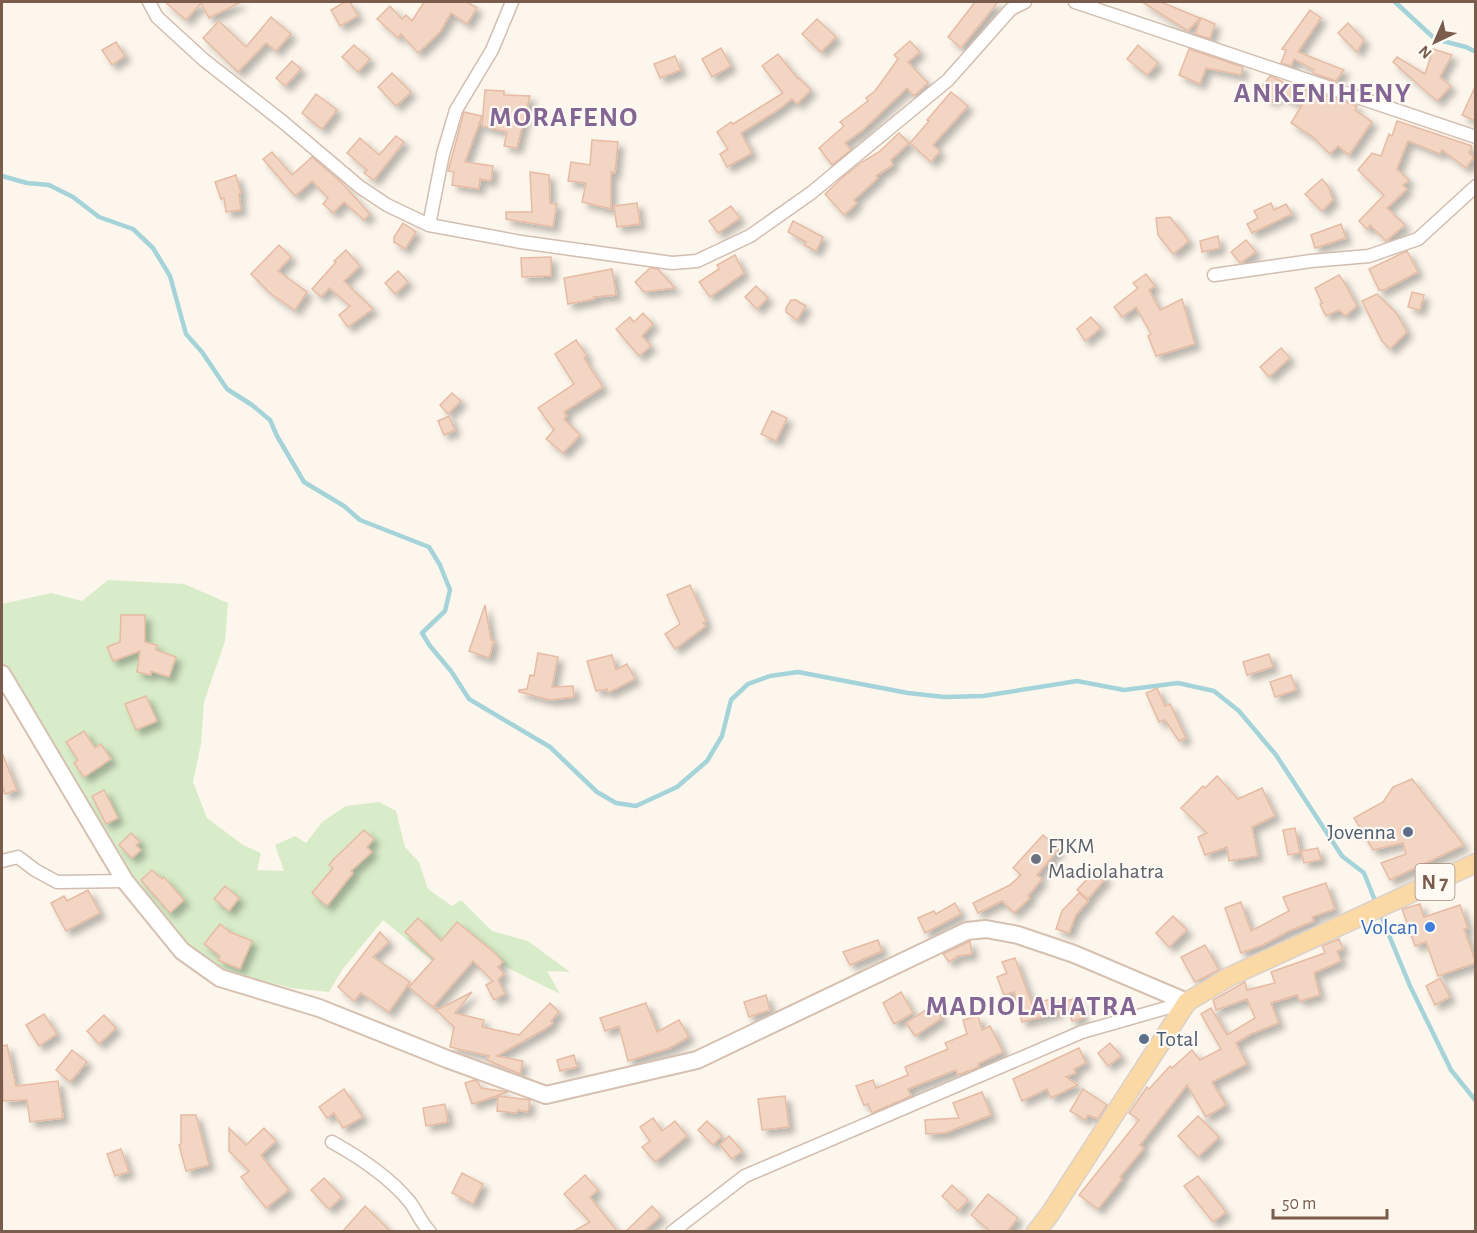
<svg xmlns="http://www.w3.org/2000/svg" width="1477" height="1233" viewBox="0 0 1477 1233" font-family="'Alegreya Sans',sans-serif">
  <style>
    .green { fill: #d8ecc9 }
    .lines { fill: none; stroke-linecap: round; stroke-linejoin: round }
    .stream { stroke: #a5d3da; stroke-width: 4.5 }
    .building { fill: #f3d5c3; stroke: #e6bba3; stroke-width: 1.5; filter: url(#shadow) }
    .street-casing { stroke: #d1beb0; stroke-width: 15 }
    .secondary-casing { stroke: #d6c0b0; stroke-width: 20 }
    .primary-casing { stroke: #dad1cd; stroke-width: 21 }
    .street { stroke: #fff; stroke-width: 12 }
    .secondary { stroke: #fff; stroke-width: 16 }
    .primary { stroke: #fbd9a5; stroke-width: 18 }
    .service-dot { fill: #5c6f8a; stroke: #fffaf3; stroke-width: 2 }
    .worship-dot { fill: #6b7280; stroke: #fffaf3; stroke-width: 2 }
    .shop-dot { fill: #3f7fe0; stroke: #fffaf3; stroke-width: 2 }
    .labels { text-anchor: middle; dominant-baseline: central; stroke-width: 4.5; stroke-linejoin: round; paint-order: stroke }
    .shield { fill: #fffaf3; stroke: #a28b7f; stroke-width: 1.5 }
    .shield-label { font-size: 21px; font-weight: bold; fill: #7a5c4d }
    .service-label { font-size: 22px; fill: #4e5e75; stroke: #fffaf3; text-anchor: end }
    .worship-label { font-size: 22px; fill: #5b616d; stroke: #fffaf3; text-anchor: start }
    .shop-label { font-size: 22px; fill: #366cbe; stroke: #fffaf3; text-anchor: end }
    .district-label { font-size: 28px; font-weight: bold; letter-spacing: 1.5px; fill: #846695; stroke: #fffaf3 }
  </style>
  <defs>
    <filter id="shadow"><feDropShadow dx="5.5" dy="5.5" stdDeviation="3" flood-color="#0004"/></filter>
  </defs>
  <rect width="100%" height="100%" fill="#fdf6ec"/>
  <!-- green -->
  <polygon class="green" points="108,580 184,584 228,603 225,641 204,702 201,744 193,782 207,818 243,845 261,853 257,870 284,871 275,845 295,836 306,843 322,822 346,806 379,802 396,811 405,847 419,862 428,889 452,906 461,900 492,931 528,941 570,972 547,971 560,994 502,965 433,961 383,920 342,970 329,992 291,988 222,970 188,946 158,914 124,864 2,661 2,604 51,593 82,601"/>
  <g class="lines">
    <!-- stream -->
    <g class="stream">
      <polyline points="1395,2 1435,39 1466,47 1476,52"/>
      <polyline points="2,176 27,183 49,185 73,197 99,217 133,229 153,248 170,276 186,334 202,352 227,389 252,405 270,420 277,436 304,482 344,506 360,520 429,547 440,565 450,590 445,611 422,633 430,646 451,671 469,699 550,747 597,792 616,803 636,806 677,787 707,761 722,736 731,700 748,684 770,676 798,672 908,693 944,697 983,696 1077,681 1124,690 1178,683 1214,691 1239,711 1276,755 1342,856 1364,873 1376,903"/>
      <polyline points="1379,911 1410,986 1451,1070 1476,1101"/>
    </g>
  </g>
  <!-- building -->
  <g class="building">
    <polygon points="165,2 241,2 209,18 201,3 186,20"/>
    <polygon points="345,2 350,2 358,16 340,26 331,10"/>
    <polygon points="424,2 467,2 477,8 467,24 451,13 440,32 418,53 401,34 398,38 377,19 390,6 402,19 406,15 412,21"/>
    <polygon points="975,2 998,2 961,48 948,37"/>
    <polygon points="1142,2 1161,2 1200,18 1188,31"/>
    <polygon points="1310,10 1321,18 1298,52 1344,70 1336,81 1313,73 1314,70 1294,59 1291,66 1281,63 1286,50 1282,49"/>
    <polygon points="271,17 291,34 276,51 266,43 238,72 203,38 219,21 246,47"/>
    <polygon points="1201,18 1215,24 1210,39 1195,34"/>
    <polygon points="817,19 836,37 821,52 802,34"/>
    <polygon points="1348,23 1364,40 1357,52 1338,33"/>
    <polygon points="910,41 920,52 908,62 928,83 914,96 907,88 863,130 845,143 851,150 832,165 819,148 844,126 840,122 868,101 866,98 875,91 898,59 894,55"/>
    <polygon points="116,42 125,56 112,65 102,50"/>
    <polygon points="354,45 370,59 358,72 342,57"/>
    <polygon points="1138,45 1158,63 1147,75 1127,59"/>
    <polygon points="721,48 731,66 712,77 702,59"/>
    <polygon points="1189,49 1243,67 1241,75 1206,68 1200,84 1179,75"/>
    <polygon points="1433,49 1452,55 1440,77 1451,86 1437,101 1393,62 1397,57 1425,74"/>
    <polygon points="778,54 798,79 799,78 811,90 797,104 792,99 778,110 741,133 752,153 727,167 720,154 728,149 717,132 731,122 733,124 783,93 762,66"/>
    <polygon points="675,56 681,70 660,78 654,64"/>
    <polygon points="292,61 301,69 285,86 276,78"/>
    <polygon points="392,73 411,92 396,106 378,87"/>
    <polygon points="1270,76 1305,92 1306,89 1357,106 1355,110 1372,122 1349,155 1338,146 1330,154 1312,136 1291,123 1302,105 1277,95 1272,102 1259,91"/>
    <polygon points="1476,85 1476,121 1462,115"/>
    <polygon points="485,90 504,91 504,95 530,96 517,148 504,146 507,132 482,126"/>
    <polygon points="951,92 968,106 933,145 940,151 931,162 910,143 929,121 927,120"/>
    <polygon points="316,94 337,110 322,129 302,113"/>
    <polygon points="464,112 482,116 465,162 493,166 491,181 480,179 479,189 452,185 454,172 448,171"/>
    <polygon points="1397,121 1472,146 1469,153 1474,157 1466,168 1442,150 1440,154 1408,141 1397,169 1409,180 1403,185 1407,189 1387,208 1405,225 1386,241 1370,225 1367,229 1359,221 1384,195 1358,170 1372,153 1381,156 1389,134 1392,136"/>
    <polygon points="899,133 909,143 891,160 893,165 876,176 878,178 854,200 857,203 844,215 825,194 843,177 862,162 879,152"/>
    <polygon points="396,136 404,142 374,180 364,173 367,170 347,153 360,138 379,155"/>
    <polygon points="592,140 618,142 615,173 611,172 611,209 582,202 586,183 568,181 571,162 590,165"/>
    <polygon points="272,152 292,175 312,157 341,182 370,214 364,220 344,202 333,213 323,204 328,198 312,181 295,196 263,159"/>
    <polygon points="530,172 549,175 550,203 557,204 553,227 506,219 506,212 532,212"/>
    <polygon points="236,175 241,193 239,194 241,210 226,212 224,198 221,199 215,182"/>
    <polygon points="1322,179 1328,186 1333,200 1322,211 1305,194"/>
    <polygon points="637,203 640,224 617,227 614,206"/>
    <polygon points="1271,203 1274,210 1286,204 1292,214 1252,233 1247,224 1258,218 1254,211"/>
    <polygon points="731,206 740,218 718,233 709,221"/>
    <polygon points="1170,217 1189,241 1173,254 1158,235 1156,218"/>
    <polygon points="793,221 823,237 816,251 804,245 806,242 788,232"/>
    <polygon points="403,223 416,232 405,249 394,242 394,237"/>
    <polygon points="1341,224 1346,238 1315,248 1311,235"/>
    <polygon points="1218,236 1220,248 1202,252 1200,241"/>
    <polygon points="1246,240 1256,252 1240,263 1231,252"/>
    <polygon points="279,245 291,257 278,271 307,292 295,310 271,294 251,274"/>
    <polygon points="346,250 360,266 344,281 373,309 348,327 339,315 350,306 329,288 321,297 312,289 336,262 334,261"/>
    <polygon points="1407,251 1418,272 1384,290 1379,290 1369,269"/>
    <polygon points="735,255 744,273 710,297 699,282 719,269 717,265"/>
    <polygon points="551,257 551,276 522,277 521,258"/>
    <polygon points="650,268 658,269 675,288 644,292 635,282"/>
    <polygon points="612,269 616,295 594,297 595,299 568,304 564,278"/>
    <polygon points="398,271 408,282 395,294 385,283"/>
    <polygon points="1146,274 1155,286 1149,290 1160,310 1182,299 1195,344 1156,356 1148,336 1151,334 1136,307 1122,317 1114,307 1138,288 1133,283"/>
    <polygon points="1339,275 1344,282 1357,306 1345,316 1339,310 1326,316 1320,304 1322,303 1315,288"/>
    <polygon points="756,286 768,298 757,309 745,297"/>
    <polygon points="1412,292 1424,295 1420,310 1408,307"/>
    <polygon points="1377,294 1397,314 1407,332 1390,349 1382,341 1362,301"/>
    <polygon points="791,300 796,300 806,306 797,320 786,312 786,308"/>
    <polygon points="643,313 653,324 642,336 651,346 639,356 616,329 630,317 634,322"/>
    <polygon points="1091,317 1101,328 1085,341 1077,329"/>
    <polygon points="576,340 587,356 584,358 603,387 564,412 567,416 564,419 580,435 563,453 546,439 554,430 538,408 574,384 555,354"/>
    <polygon points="1281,348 1290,358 1269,377 1260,367"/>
    <polygon points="452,393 461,401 448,414 440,405"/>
    <polygon points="772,411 787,418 776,441 761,434"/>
    <polygon points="449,416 455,430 444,435 438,421"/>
    <polygon points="690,585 706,621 703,623 706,626 675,649 665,634 680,624 667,595"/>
    <polygon points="485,605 491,640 494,641 489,658 469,651"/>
    <polygon points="121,615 145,615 145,642 157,645 156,650 176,657 169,677 151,671 151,675 137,672 140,651 113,661 107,647 120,642"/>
    <polygon points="538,653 558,657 552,687 573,686 574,697 550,700 519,692 519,690 527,689 530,675 534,676"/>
    <polygon points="1269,654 1273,667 1247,675 1243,662"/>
    <polygon points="612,655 616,670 627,664 635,679 608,693 607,689 596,691 587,661"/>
    <polygon points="1291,675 1296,690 1275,697 1270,682"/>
    <polygon points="1157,688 1165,706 1170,704 1186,738 1179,741 1165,720 1159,722 1146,693"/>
    <polygon points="146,696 157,721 136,730 125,704"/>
    <polygon points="84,731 95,748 101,744 111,759 84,777 74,763 78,760 66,742"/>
    <polygon points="2,753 17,790 5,794 2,785"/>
    <polygon points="1217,776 1238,799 1262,788 1275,816 1252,827 1258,856 1229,861 1227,847 1205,855 1198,837 1207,833 1181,808 1203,786 1205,788"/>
    <polygon points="1412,779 1464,845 1390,880 1381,863 1406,854 1403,843 1373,850 1354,818 1383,802 1393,787"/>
    <polygon points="104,790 118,818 106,824 92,796"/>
    <polygon points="1295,828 1300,853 1288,855 1283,830"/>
    <polygon points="364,830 374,839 367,847 372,852 351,871 353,873 327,906 312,893 333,868 329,865 333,860"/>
    <polygon points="131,833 140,842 136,845 141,850 132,858 119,845"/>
    <polygon points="1043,835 1059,849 1037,875 1042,879 1028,896 1030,898 1014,913 1002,901 978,913 973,903 1010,885 1021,875 1013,868"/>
    <polygon points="1318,848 1321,860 1304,863 1301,851"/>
    <polygon points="1096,869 1106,878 1088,899 1077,890"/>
    <polygon points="152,870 162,879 164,877 184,900 170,913 141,880"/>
    <polygon points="1326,883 1335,909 1312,917 1314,921 1289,931 1263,945 1241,953 1225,908 1241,902 1251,931 1289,911 1283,897"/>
    <polygon points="225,886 239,898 229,911 214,899"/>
    <polygon points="88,890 100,913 66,931 51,903 64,896 67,901"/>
    <polygon points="1079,893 1088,901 1076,915 1069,933 1056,929 1062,911"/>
    <polygon points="955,903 961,914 925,933 918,918 934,911 936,914"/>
    <polygon points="1420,904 1424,917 1460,905 1468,928 1464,929 1476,963 1438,976 1426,942 1415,946 1402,909"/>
    <polygon points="1173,916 1187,930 1169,947 1156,933"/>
    <polygon points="418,918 441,941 457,922 495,953 503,962 498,967 504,974 498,980 505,994 494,1000 486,985 493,981 473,961 433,1007 425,1001 409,987 434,959 405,932"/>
    <polygon points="220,924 230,932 252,941 240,969 218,960 220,956 204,944"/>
    <polygon points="380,932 389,942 373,957 410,982 389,1012 361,993 354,1001 338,987"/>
    <polygon points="1339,939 1343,949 1337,951 1341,961 1314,973 1320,995 1300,1001 1297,995 1271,1003 1279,1023 1251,1034 1236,1043 1247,1064 1212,1082 1226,1105 1206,1117 1187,1085 1140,1145 1144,1148 1120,1177 1122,1179 1098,1209 1079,1195 1139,1120 1129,1113 1147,1087 1149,1089 1170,1066 1172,1068 1192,1050 1200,1060 1221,1049 1201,1014 1211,1008 1227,1035 1255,1018 1247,999 1216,1010 1213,1000 1245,982 1247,990 1275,983 1271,972 1325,953 1322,946"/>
    <polygon points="878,940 882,951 850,965 843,952"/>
    <polygon points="970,941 972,954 958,956 949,962 943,954"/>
    <polygon points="1205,945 1219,970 1195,982 1181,957"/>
    <polygon points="1015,958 1032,1004 1055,998 1059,1012 1022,1022 1014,992 1004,995 997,977 1007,973 1002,962"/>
    <polygon points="1440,978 1450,997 1435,1005 1426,986"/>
    <polygon points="472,992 455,1013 484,1020 482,1027 519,1035 550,1003 559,1012 551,1021 553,1023 547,1028 497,1056 523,1061 520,1074 487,1060 489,1056 450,1047 454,1027 434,1008 439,1009"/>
    <polygon points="901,992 913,1013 894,1024 883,1003"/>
    <polygon points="766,995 770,1010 749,1017 744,1002"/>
    <polygon points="1077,998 1083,1018 1072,1021 1065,1001"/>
    <polygon points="646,1003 657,1032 679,1020 689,1037 670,1048 628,1061 619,1026 605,1031 600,1018"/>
    <polygon points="933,1005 942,1018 915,1036 906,1023"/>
    <polygon points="44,1014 57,1034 39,1046 26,1025"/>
    <polygon points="104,1015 116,1028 99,1044 87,1031"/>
    <polygon points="978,1016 982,1030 990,1026 1003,1052 978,1064 979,1067 971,1070 958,1075 956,1070 908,1089 911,1096 872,1113 868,1104 864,1105 856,1086 873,1080 876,1088 908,1075 905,1067 948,1049 945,1043 967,1034 963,1020"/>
    <polygon points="1110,1043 1121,1056 1108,1066 1098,1053"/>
    <polygon points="7,1045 16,1086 58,1081 63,1118 30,1122 27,1100 3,1101 2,1046"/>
    <polygon points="1079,1048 1086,1063 1074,1069 1076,1073 1066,1077 1078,1085 1051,1098 1047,1089 1022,1101 1013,1079"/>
    <polygon points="72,1050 87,1062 70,1082 56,1070"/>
    <polygon points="574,1055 577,1067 560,1071 557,1060"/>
    <polygon points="474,1080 478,1082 481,1088 508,1092 472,1104 465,1083"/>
    <polygon points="344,1089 363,1117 343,1128 334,1113 327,1118 319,1107"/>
    <polygon points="1083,1089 1107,1105 1098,1119 1088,1115 1085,1120 1070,1111"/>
    <polygon points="982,1092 991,1115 945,1133 926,1134 925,1120 959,1118 953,1103"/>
    <polygon points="498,1096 530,1100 528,1112 518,1110 517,1113 497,1111"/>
    <polygon points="785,1096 789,1127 762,1130 758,1099"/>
    <polygon points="445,1104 448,1122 426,1126 423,1108"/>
    <polygon points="181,1115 196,1115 209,1165 186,1171 179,1145 181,1144"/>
    <polygon points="1198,1116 1219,1137 1198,1157 1178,1136"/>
    <polygon points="653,1118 662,1131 675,1121 687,1136 655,1162 642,1147 650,1141 640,1127"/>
    <polygon points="707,1121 722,1136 713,1145 698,1130"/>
    <polygon points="229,1128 246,1145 264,1128 276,1141 261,1155 289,1190 266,1208 241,1177 249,1171 229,1151"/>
    <polygon points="729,1136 742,1151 732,1159 720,1145"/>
    <polygon points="121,1149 129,1172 115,1176 107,1154"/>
    <polygon points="462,1173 483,1184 473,1204 452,1193"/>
    <polygon points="585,1175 598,1190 590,1197 618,1232 572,1232 590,1222 564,1194"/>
    <polygon points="1198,1176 1226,1212 1213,1222 1184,1186"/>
    <polygon points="324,1178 342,1197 329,1209 311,1190"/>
    <polygon points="952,1185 968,1200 958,1211 942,1196"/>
    <polygon points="988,1194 1018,1218 1007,1232 991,1232 971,1215"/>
    <polygon points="365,1206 391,1232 342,1232"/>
    <polygon points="652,1206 661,1216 643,1232 625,1232"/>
  </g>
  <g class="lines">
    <!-- street casing -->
    <g class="street-casing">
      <g id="street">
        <polyline points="149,2 157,17 204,60 283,122 360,187 387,205 429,225 521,242 672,263 697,261 750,236 811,193 948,80 1011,9 1025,2"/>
        <polyline points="1075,2 1476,137"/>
        <polyline points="429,225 443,154 456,110 492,50 512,2"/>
        <polyline points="1214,275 1311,261 1369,256 1418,239 1476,186"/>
        <polyline points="2,861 18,857 35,870 57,882 125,881"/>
        <path d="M332,1142C359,1157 389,1177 409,1201C417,1211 421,1223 430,1232"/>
        <polyline points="672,1232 745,1176 1082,1032 1187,1002"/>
      </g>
    </g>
    <!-- secondary casing -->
    <g class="secondary-casing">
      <polyline id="secondary" points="2,674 125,881 182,951 220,978 319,1008 447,1059 546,1095 697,1060 967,931 986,929 1018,935 1074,954 1187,1002"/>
    </g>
    <!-- primary casing -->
    <g class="primary-casing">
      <polyline id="primary" points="1036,1232 1050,1214 1187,1002 1229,977 1476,863"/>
    </g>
    <!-- street -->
    <use href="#street" class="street"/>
    <!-- secondary -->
    <use href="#secondary" class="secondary"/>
    <!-- primary -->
    <use href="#primary" class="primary"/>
  </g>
  <!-- markers -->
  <g class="service-dot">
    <circle cx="1408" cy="832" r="6"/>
    <circle cx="1144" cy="1039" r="6"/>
  </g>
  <circle class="worship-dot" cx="1036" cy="859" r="6"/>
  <circle class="shop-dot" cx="1430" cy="927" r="6"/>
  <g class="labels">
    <!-- shield labels -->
    <rect class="shield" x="1415.5" y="864" width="39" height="36" rx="4.5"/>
    <g class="shield-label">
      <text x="1435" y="882">N 7</text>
    </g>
    <!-- service labels -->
    <g class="service-label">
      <text x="1396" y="832">Jovenna</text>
      <text x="1156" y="1039" text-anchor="start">Total</text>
    </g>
    <!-- worship labels -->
    <g class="worship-label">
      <text x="1048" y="846">FJKM<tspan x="1048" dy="25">Madiolahatra</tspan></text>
    </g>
    <!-- shop labels -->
    <g class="shop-label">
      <text x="1418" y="927">Volcan</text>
    </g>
    <!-- district labels -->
    <g class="district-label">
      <text x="1323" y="94">ANKENIHENY</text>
      <text x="564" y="118">MORAFENO</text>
      <text x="1032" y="1007">MADIOLAHATRA</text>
    </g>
  </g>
  <!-- border -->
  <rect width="1477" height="1233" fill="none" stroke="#7a5c4d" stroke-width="6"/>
  <!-- north arrow -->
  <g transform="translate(1435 42) rotate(224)" stroke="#fffaf3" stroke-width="4.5" paint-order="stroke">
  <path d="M0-4.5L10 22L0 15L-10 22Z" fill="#7a5c4d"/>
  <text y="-9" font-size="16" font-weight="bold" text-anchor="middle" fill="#7a5c4d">N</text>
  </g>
  <!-- scale -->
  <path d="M1273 1209v9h114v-9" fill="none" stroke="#7a5c4d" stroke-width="3"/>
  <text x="1282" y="1209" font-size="18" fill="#7a5c4d" stroke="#fffaf3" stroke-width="4.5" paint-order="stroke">50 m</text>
</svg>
